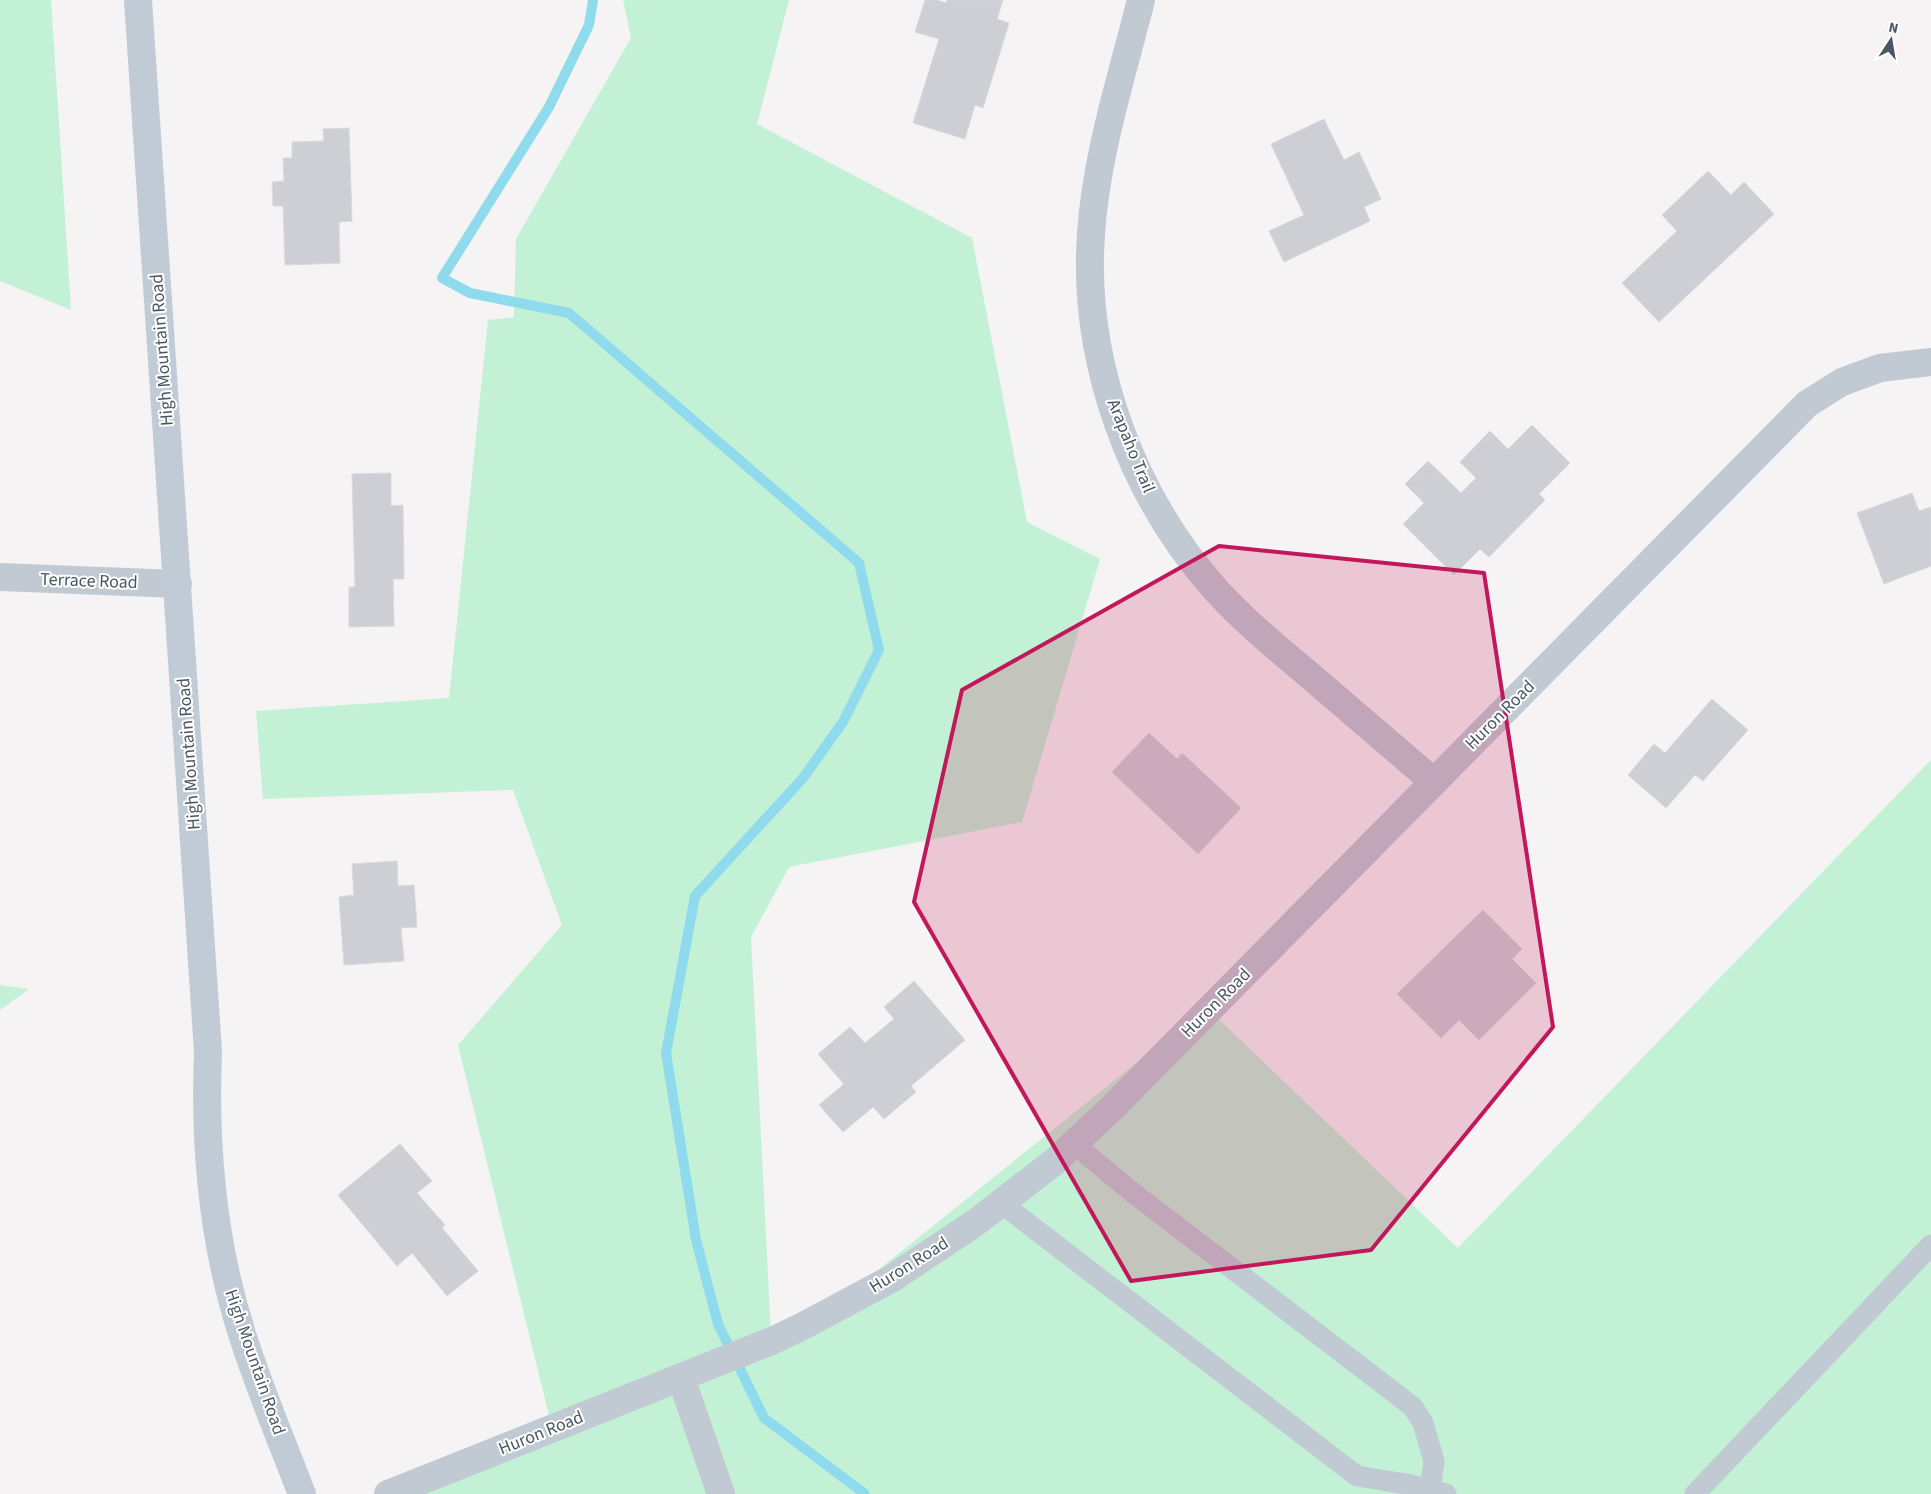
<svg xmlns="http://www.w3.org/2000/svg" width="1931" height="1494" viewBox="0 0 1931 1494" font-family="'Source Sans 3',sans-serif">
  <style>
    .green { fill: #c3f1d5 }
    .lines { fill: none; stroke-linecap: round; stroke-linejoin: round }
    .stream { stroke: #90daee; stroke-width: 10 }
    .building { fill: #cdcfd5; stroke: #d7d9de }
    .service { stroke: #c1cad2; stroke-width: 21 }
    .minor { stroke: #c1cad2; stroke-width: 28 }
    .secondary { stroke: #c1cbd6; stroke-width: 28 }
    .marked { fill: #c2185b; fill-opacity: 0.2; stroke: #c2185b; stroke-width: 4; stroke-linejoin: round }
    .labels { text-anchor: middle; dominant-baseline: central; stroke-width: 4; stroke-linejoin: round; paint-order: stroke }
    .street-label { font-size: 18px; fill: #4a5661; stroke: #fff }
  </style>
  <rect width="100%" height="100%" fill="#f5f3f3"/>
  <!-- green -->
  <g class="green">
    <polygon points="0,0 51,0 71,310 0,281"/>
    <polygon points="623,0 789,0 757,124 972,238 1027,522 1100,559 1022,822 789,867 751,937 772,1355 1206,1007 1458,1248 1931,760 1931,1494 405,1494 554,1436 458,1045 562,925 513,790 263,799 256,711 449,698 488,320 514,317 516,239 631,38"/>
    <polygon points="0,985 29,989 0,1010"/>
  </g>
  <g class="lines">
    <!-- stream -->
    <polyline class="stream" points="593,0 589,25 549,107 442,278 470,293 569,313 859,563 879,650 843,722 803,778 695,896 666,1053 696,1240 718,1324 764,1418 865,1494"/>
  </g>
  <!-- building -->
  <g class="building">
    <polygon points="925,0 937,0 946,3 947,0 1003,0 997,19 1009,23 983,108 975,105 965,139 913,123 939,39 915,32"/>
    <polygon points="1324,119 1344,160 1359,152 1381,199 1364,207 1370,221 1284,262 1269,231 1304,215 1271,144"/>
    <polygon points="349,128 352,221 339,222 340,263 285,265 283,206 273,206 272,182 284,181 283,158 292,158 292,142 324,141 323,129"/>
    <polygon points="1708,171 1731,195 1744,182 1774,214 1659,322 1622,283 1677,231 1662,215"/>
    <polygon points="1532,425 1570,463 1539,494 1545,500 1489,557 1480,549 1454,575 1403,524 1424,503 1405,484 1428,461 1461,493 1476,478 1460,462 1490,431 1508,449"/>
    <polygon points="391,473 391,506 403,505 404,579 393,579 394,626 349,627 349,587 355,587 352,474"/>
    <polygon points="1912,493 1919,511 1931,507 1931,566 1884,584 1857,513"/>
    <polygon points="1712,699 1748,730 1703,781 1695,775 1666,808 1628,775 1654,744 1665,753"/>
    <polygon points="1149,733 1177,759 1182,753 1241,808 1198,854 1112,772"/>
    <polygon points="397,861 398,886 414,885 417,927 401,928 404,961 344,965 339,897 354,895 352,864"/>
    <polygon points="1483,910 1522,949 1512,959 1536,983 1479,1040 1459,1020 1441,1038 1397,994"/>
    <polygon points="914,981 965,1040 911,1086 916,1092 884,1119 873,1107 843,1132 819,1105 844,1084 818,1054 850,1027 865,1043 894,1019 884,1007"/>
    <polygon points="400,1144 432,1181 417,1193 445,1225 442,1228 478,1271 447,1296 412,1253 397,1266 338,1195"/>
  </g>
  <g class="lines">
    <!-- service -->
    <g class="service">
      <polyline points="1074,1144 1132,1192 1413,1407 1423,1423 1434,1461 1430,1490"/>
      <polyline points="1001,1203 1357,1476 1406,1484 1446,1494"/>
      <polyline points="1695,1494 1931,1245"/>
    </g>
    <!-- minor -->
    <g class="minor">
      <path d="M1141,0C1122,76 1096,155 1091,234C1082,361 1131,495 1216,590C1244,621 1276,647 1308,674C1350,710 1392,746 1434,782"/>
      <polyline points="0,577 178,584"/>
      <polyline points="681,1378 721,1494"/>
      <polyline points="388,1494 774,1340 803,1326 891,1279 975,1223 1054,1162 1113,1107 1807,404 1842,382 1880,368 1931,362"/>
    </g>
    <!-- secondary -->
    <path class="secondary" d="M138,0L208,1052C204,1149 213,1245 243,1337C260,1390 282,1442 302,1494"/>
  </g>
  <!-- marked area -->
  <path class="marked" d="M1219,546L1484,573L1553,1027L1371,1250L1131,1281L914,902L962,690Z"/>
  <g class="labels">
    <!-- street labels -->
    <g class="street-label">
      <text transform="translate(162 350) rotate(-94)">High Mountain Road</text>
      <text transform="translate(1131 446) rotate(68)">Arapaho Trail</text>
      <text transform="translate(89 581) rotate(2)">Terrace Road</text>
      <text transform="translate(1500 715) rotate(-45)">Huron Road</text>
      <text transform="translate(189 754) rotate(-94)">High Mountain Road</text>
      <text transform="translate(1216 1003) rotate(-45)">Huron Road</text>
      <text transform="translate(909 1265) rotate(-32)">Huron Road</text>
      <text transform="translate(255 1362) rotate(71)">High Mountain Road</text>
      <text transform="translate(541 1433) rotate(-22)">Huron Road</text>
    </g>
  </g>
  <!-- north arrow -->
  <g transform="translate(1891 40) rotate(12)" stroke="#ffffff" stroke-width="4" paint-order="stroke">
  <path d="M0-4L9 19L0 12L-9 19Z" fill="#4a5661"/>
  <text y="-8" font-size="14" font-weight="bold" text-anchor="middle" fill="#4a5661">N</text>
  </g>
</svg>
